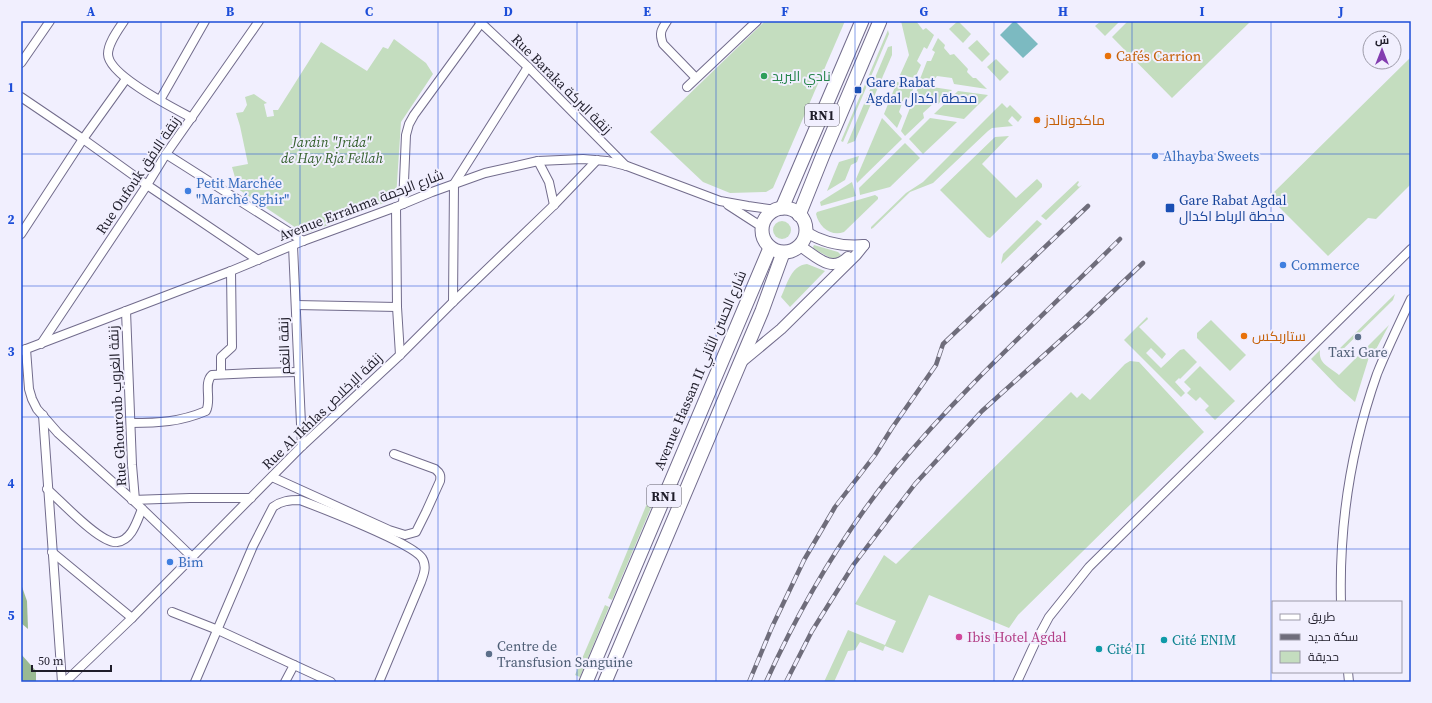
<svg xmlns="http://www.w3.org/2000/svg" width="1432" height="703" viewBox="0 0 1432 703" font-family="'Source Serif 4',Cairo,serif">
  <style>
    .green { fill: #c4ddbf }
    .forest { fill: #99b993 }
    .water { fill: #7cbac1 }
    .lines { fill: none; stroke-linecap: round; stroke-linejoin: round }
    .minor-casing { stroke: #726c8c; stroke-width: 10 }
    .tertiary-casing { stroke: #726c8c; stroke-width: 12 }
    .primary-casing { stroke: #726c8c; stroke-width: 15 }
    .minor { stroke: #fff; stroke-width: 8 }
    .tertiary { stroke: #fff; stroke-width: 10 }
    .primary { stroke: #fff; stroke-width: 13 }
    .rail-casing { stroke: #6f6d7b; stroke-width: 4.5 }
    .rail { stroke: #f1effe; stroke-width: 3; stroke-dasharray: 9; stroke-linecap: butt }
    .grid { fill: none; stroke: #1d4ed8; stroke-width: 1; stroke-opacity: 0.55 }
    .food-dot { fill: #e8710a; stroke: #f1effe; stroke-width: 1.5 }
    .leisure-dot { fill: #2e9e5b; stroke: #f1effe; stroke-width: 1.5 }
    .transit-dot { fill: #1a4fb4; stroke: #f1effe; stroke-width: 1.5 }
    .shop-dot { fill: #3f7fe0; stroke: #f1effe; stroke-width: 1.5 }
    .service-dot { fill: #5c6f8a; stroke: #f1effe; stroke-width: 1.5 }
    .hotel-dot { fill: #d1479c; stroke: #f1effe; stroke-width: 1.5 }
    .culture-dot { fill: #0f9aa8; stroke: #f1effe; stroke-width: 1.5 }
    .labels { text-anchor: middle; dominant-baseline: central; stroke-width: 4; stroke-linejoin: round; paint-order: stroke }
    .shield { fill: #f1effe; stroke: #5e5c6a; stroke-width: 1 }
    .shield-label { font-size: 13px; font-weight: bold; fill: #1f1d2a }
    .food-label { font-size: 14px; fill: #c56008; stroke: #f1effe; text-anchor: start }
    .leisure-label { font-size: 14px; fill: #27864d; stroke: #f1effe; text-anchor: start }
    .transit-label { font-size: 14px; fill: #164399; stroke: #f1effe; text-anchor: start }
    .street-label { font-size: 14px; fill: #1f1d2a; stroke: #f1effe }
    .park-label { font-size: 14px; font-style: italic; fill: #335f2b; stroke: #f1effe }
    .shop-label { font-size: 14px; fill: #366cbe; stroke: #f1effe; text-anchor: start }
    .service-label { font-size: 14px; fill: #4e5e75; stroke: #f1effe }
    .hotel-label { font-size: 14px; fill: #b23c85; stroke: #f1effe; text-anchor: start }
    .culture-label { font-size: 14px; fill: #0d838f; stroke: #f1effe; text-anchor: start }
    .neatline { fill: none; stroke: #1d4ed8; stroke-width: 1.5 }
    .grid-label { font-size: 13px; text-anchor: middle; font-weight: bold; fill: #1d4ed8 }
  </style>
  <rect width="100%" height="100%" fill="#f1effe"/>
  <!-- green -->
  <g class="green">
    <polygon points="765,21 845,21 773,188 766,192 730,193 703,182 650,132"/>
    <polygon points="901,21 916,21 923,30 926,28 934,35 927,49 924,47 917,61 921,65 915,78 900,75 909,55"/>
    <polygon points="958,21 971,34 963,43 949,29"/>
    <polygon points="1101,21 1120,21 1105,36 1095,26"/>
    <polygon points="1128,21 1251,21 1172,98 1112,37"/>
    <polygon points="888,30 889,34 843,142 841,141"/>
    <polygon points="938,38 945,45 944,48 950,55 954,54 968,69 967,72 973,78 976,78 987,89 954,84 952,78 937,76 933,81 920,79 927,61 931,61 935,52 932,50"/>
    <polygon points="394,39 426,63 433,74 401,122 396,198 305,234 229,183 236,181 232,167 248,164 240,126 236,113 243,112 247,105 245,97 254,94 267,103 264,104 267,117 274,116 273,110 278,110 321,42 367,71 383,47 388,49"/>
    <polygon points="977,40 990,54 982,62 968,48"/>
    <polygon points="892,46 892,55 855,141 847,144 888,47"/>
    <polygon points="1411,57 1411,184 1376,219 1368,218 1328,256 1269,197"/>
    <polygon points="996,59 1009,72 1000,81 987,67"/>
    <polygon points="897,82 915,85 909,98 904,98 899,112 902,116 897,128 884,114"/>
    <polygon points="919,85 952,90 938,104 934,103 923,113 924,118 905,136 901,131"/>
    <polygon points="958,91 988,95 964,119 934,114"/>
    <polygon points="1002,103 1007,108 1010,105 1022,117 1018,122 1012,116 1008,121 1013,126 992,128 988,131 933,183 910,192 873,228 871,229 871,227 906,193 923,182"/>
    <polygon points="882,118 902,139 857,183 856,179"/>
    <polygon points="930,118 957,122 923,154 909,139"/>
    <polygon points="1009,136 982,164 1016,198 1037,179 1042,184 1042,187 990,238 987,237 940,190 995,137"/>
    <polygon points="905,143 920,158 890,187 860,195 859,188"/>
    <polygon points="859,156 857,162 851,165 845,180 827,191 839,162"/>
    <polygon points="1078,181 1079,182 1077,185 1079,187 1082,185 1046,220 1041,216"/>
    <polygon points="852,182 856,196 821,206 820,202"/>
    <path d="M875,195L878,197V199L844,232C831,237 819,227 816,214L817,212Z"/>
    <polygon points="1037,220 1042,224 1001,264 1003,254"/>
    <circle cx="782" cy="230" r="9"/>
    <polygon points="814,245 838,252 842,256 836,261 814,249 813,247"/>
    <path d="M807,264L825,271L790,307L781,297C787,285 791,265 807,264Z"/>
    <polygon points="1395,294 1393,300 1333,359 1331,359 1331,357"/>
    <polygon points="1147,317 1148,319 1139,327 1166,354 1162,359 1151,348 1146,353 1161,368 1180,350 1184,349 1197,362 1180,379 1179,378 1175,382 1185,393 1181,397 1124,340"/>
    <polygon points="1211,320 1246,355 1230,371 1197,338 1197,333"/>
    <path d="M1389,325L1374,353L1369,357L1355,402L1338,387L1311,359L1320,350C1318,364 1330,367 1339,375Z"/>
    <polygon points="1130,361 1139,362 1204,432 1018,615 1009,628 929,595 903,653 885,646 883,651 860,642 855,650 848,651 834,682 824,682 848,630 885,645 896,621 855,604 884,555 896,564 1071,392 1077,398 1082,393 1090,400 1125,364"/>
    <polygon points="1200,366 1235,401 1215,420 1205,410 1209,406 1200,397 1196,401 1187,393 1191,389 1184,382"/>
    <polygon points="648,501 653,503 612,600 608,598"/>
    <polygon points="605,605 609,607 580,677 575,675"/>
  </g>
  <!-- forest -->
  <g class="forest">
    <polygon points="21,584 27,601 28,629 21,623"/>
    <polygon points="21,654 36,671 36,682 21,682"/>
  </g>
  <!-- water -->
  <polygon class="water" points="1014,21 1015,21 1038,44 1023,58 1000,35"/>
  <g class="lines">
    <!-- minor casing -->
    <g class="minor-casing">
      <g id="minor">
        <path d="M124,21C118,30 108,43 108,54C108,75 173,108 192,118"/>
        <polyline points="479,21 528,67 626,166"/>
        <path d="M667,21C661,30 659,33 663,44L696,78"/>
        <polyline points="21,63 50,21"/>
        <polyline points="687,87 757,21"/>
        <polyline points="21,97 83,139 147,185 258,260"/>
        <polyline points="160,100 205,21"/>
        <polyline points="166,154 303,241"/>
        <polyline points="538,161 549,182 554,205"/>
        <polyline points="403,204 406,135 409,124 414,115 481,23"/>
        <polyline points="728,205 762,227"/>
        <polyline points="396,207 397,307 400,355"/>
        <polyline points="21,234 83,139 126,79"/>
        <polyline points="293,246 302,446"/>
        <polyline points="453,302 454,184 528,67"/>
        <polyline points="296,305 397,307"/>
        <polyline points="126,311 132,465 135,500"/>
        <polyline points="41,344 147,185 166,154 259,21"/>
        <polyline points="26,349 29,389 32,399 37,409 58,433 136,503 192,557"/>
        <polyline points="21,351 231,271 303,241 396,207 432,192 485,173 538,161 583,159 607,161 627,166 720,201 748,206 776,210"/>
        <polyline points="221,374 221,357 232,347 231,271"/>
        <polyline points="43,415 62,682"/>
        <path d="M131,423C158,423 180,422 206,411C212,401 203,383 212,375L254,373L298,372"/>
        <path d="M272,477L389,530L405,535L416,532L426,512L440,481C441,475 440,473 435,469L394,454"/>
        <path d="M47,489C60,500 101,545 117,542C132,540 137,521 142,509"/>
        <polyline points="132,500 190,498 251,498"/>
        <polyline points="52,552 132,618"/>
        <path d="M1341,602C1339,524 1351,448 1377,374C1387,349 1399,324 1411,299"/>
        <polyline points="172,612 218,630 331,682"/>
        <polyline points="1348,672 1349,682"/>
        <polyline points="65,682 132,618 302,446 400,355 453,302 554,205 597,160"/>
        <path d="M195,682L253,546L273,507C281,501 289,500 300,500C321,508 412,543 422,558C427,566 424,574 421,582L379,682"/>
        <polyline points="285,682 294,665"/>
        <polyline points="1017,682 1035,643 1049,617 1089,567 1411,249"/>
      </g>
    </g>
    <!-- tertiary casing -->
    <g class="tertiary-casing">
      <g id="tertiary">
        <path d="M806,232C824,243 842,247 864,245"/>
        <path d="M800,246C816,256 831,274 848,257"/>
        <polyline points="739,364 781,329 856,255 864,245"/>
      </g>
    </g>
    <!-- primary casing -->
    <g class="primary-casing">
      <g id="primary">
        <circle cx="784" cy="230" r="22"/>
        <polyline points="782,208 862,21"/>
        <polyline points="799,215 823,155 880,21"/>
        <polyline points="586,682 770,248"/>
        <polyline points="605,682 762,311 783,253"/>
      </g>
    </g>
    <!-- minor -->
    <use href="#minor" class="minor"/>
    <!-- tertiary -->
    <use href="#tertiary" class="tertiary"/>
    <!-- primary -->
    <use href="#primary" class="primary"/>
    <!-- rail casing -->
    <g class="rail-casing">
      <g id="rail">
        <polyline points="749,682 772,627 804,560 835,507 875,455 892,428 936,365 943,344 1088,206"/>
        <path d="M766,682C800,607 842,535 894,471C963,387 1044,315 1120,239"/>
        <polyline points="786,682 812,631 854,564 915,484 982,411 1083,320 1143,263"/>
      </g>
    </g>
    <!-- rail -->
    <use href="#rail" class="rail"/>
  </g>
  <!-- grid -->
  <path class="grid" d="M161,21V682M300,21V682M438,21V682M577,21V682M716,21V682M855,21V682M994,21V682M1132,21V682M1271,21V682M21,154H1411M21,286H1411M21,417H1411M21,549H1411"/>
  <!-- markers -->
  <g class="food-dot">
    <circle cx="1108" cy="56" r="4"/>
    <circle cx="1037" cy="120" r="4"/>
    <circle cx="1244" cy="336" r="4"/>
  </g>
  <circle class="leisure-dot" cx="764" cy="76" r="4"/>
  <g class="transit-dot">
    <rect x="854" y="86" width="8" height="8" rx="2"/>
    <rect x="1165" y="203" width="10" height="10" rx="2"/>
  </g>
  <g class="shop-dot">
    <circle cx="1155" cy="156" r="4"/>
    <circle cx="188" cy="191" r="4"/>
    <circle cx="1283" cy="265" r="4"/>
    <circle cx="170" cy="562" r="4"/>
  </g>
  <g class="service-dot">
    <circle cx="1358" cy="337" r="4"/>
    <circle cx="489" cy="654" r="4"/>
  </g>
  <circle class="hotel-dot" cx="959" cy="637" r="4"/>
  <g class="culture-dot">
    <circle cx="1164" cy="640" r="4"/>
    <circle cx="1099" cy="649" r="4"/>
  </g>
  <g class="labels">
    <!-- shield labels -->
    <g class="shield">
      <rect x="805" y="104" width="34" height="22" rx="3"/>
      <rect x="647" y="485" width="34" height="22" rx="3"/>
    </g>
    <g class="shield-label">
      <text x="822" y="115">RN1</text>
      <text x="664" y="496">RN1</text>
    </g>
    <!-- food labels -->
    <g class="food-label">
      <text x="1116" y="56">Cafés Carrion</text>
      <text x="1045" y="120">ماكدونالدز</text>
      <text x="1252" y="336">ستاربكس</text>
    </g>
    <!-- leisure labels -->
    <g class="leisure-label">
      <text x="772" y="76">نادي البريد</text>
    </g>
    <!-- transit labels -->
    <g class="transit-label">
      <text x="866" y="82">Gare Rabat<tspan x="866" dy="16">Agdal محطة اكدال</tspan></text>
      <text x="1179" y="200">Gare Rabat Agdal<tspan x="1179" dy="16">محطة الرباط اكدال</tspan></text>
    </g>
    <!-- street labels -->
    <g class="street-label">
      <text transform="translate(562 84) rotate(45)">Rue Baraka زنقة البركة</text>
      <text transform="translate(138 175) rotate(-56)">Rue Oufouk زنقة الافق</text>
      <text transform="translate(361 205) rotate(-21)">Avenue Errahma شارع الرحمة</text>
      <text transform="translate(284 346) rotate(-92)">زنقة النغم</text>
      <text transform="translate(700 370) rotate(-67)">Avenue Hassan II شارع الحسن الثاني</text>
      <text transform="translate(117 406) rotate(-93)">Rue Ghouroub زنقة الغروب</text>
      <text transform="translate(322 411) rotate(-44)">Rue Al Ikhlas زنقة الإخلاص</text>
    </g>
    <!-- park labels -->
    <g class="park-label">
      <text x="332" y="142">Jardin "Jrida"<tspan x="332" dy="16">de Hay Rja Fellah</tspan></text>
    </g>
    <!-- shop labels -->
    <g class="shop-label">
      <text x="1163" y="156">Alhayba Sweets</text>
      <text x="196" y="183">Petit Marchée<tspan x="196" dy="16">"Marché Sghir"</tspan></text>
      <text x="1291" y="265">Commerce</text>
      <text x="178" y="562">Bim</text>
    </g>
    <!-- service labels -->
    <g class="service-label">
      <text x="1358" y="352">Taxi Gare</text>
      <text x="497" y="646" text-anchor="start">Centre de<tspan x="497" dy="16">Transfusion Sanguine</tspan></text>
    </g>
    <!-- hotel labels -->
    <g class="hotel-label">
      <text x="967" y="637">Ibis Hotel Agdal</text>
    </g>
    <!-- culture labels -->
    <g class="culture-label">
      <text x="1172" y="640">Cité ENIM</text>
      <text x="1107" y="649">Cité II</text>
    </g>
  </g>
  <!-- border -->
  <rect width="1432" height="703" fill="none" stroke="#f1effe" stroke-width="44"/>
  <!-- legend -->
  <rect x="1272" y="601" width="130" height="72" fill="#f1effe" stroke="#9d9ba9"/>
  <rect x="1280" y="614" width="20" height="6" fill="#ffffff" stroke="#9d9ba9"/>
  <text x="1308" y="621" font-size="12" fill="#1f1d2a">طريق</text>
  <rect x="1280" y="634" width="20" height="6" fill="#6f6d7b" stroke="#9d9ba9"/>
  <text x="1308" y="641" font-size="12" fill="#1f1d2a">سكة حديد</text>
  <rect x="1280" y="651" width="20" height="12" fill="#c4ddbf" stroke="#9d9ba9"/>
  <text x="1308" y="661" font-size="12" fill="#1f1d2a">حديقة</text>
  <!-- north arrow -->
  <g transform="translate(1382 50)"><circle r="19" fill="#f1effe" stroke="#9d9ba9"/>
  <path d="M0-3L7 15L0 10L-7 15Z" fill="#833db0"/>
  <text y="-6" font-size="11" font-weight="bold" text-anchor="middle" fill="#1f1d2a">ش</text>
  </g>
  <!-- scale -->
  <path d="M32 665v6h79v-6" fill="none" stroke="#1f1d2a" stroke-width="2"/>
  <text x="38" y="665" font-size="12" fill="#1f1d2a" stroke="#f1effe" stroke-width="3" paint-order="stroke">50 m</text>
  <rect x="22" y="22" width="1388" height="659" class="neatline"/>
  <g class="grid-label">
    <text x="91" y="16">A</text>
    <text x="230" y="16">B</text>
    <text x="369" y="16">C</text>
    <text x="508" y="16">D</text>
    <text x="647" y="16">E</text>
    <text x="785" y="16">F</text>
    <text x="924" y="16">G</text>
    <text x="1063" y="16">H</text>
    <text x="1202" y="16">I</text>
    <text x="1341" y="16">J</text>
    <text x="11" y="92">1</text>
    <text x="11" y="224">2</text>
    <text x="11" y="356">3</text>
    <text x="11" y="488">4</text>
    <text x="11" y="620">5</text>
  </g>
</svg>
